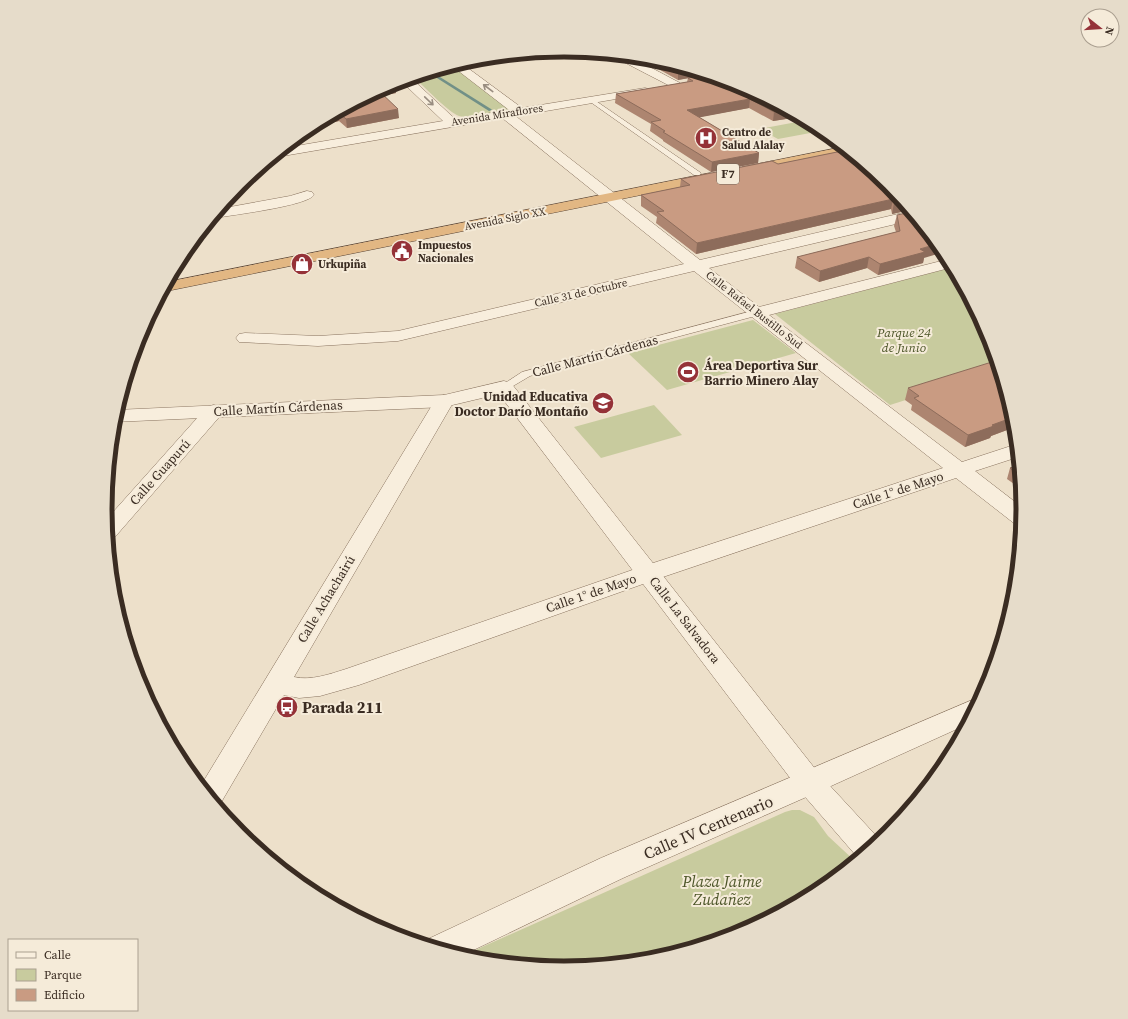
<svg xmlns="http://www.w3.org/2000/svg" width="1128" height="1019" viewBox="0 0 1128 1019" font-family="'Source Serif 4',serif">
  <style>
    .green { fill: #c8cb9e }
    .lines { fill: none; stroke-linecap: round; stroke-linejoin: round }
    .stream { fill: #719087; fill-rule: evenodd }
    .service-casing { stroke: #89735f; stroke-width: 1 }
    .minor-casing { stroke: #89735f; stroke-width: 1 }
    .tertiary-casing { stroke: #89735f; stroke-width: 1 }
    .trunk-casing { stroke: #574233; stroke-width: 1 }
    .service { fill: #f8eedd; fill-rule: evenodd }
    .minor { fill: #f8eedd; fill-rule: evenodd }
    .tertiary { fill: #f8eedd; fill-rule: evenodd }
    .trunk { fill: #e2b783; fill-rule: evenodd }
    .wall { fill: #ad8570 }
    .shaded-wall { fill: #8d6c5b }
    .building { fill: #c99b82; stroke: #8d6c5b }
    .oneway { stroke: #998d80 }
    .labels { text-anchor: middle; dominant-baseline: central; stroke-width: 4; stroke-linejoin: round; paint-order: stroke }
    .far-street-label { font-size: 11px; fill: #3a2c22; stroke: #f5ebd9 }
    .far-poi-label { font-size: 11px; font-weight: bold; fill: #3a2c22; stroke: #f5ebd9; text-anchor: start }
    .shield { fill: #f5ebd9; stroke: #726559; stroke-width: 1 }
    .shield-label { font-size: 12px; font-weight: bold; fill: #3a2c22 }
    .park-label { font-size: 13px; font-style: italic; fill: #4d5629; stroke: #f5ebd9 }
    .street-label { font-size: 13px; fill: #3a2c22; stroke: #f5ebd9 }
    .poi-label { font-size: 13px; font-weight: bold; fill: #3a2c22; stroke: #f5ebd9; text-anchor: start }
    .near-poi-label { font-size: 16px; font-weight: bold; fill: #3a2c22; stroke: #f5ebd9; text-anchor: start }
    .near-street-label { font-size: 16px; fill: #3a2c22; stroke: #f5ebd9 }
    .near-park-label { font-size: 16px; font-style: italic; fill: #4d5629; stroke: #f5ebd9 }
    .rim { fill: none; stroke: #3a2c22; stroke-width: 5 }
  </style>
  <rect width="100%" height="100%" fill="#ede0ca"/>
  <!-- green -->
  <g class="green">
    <path d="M453,65L513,111C498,113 473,120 459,116C448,112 424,86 413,77Z"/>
    <polygon points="802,121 821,131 778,139 759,129"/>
    <polygon points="953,267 989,334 1000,370 890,405 775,314"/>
    <polygon points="753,320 796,353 667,390 628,353"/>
    <polygon points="654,405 682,435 601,458 574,427"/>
    <polygon points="792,810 800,810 814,817 828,836 856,862 819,892 740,934 653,960 564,969 474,960 462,956 785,812"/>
  </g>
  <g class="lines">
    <!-- stream -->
    <polygon class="stream" points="432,72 491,109 492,110 489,111 429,73"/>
    <!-- service casing -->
    <g class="service-casing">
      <g id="service">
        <polygon points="589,99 593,99 701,173 700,175 694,175 589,101"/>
        <polygon points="756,310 761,313 759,315 530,376 508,389 504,390 499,387 522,372"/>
      </g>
    </g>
    <!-- minor casing -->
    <g class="minor-casing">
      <g id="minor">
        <polygon points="615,55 629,56 680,83 682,85 680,87 672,87 616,58"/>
        <path d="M505,110L509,111L700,260L911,211L917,219L709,268L759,307L949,259L953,267L769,315L962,462L1017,444L1018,457L975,471L1023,508L1022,526L1015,524L956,478L657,579L359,685L320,696L299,698L284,695L219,806L216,807L200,787L437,397L444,395L451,397L454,401L294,677C311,681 330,674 346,669L641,567L943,468L694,271L398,341L318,346L239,342L236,338L239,334L245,333L318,336L398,331L684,264L501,117L499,114L501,111Z"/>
        <path d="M307,191L312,192L314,195C307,206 232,215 215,218H212L219,209L290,196Z"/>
        <polygon points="214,405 221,407 224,411 221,415 115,537 107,539 106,520 207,407"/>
        <polygon points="977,698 981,699 968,724 820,791 623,878 461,956 426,945 428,939 601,858"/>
      </g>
    </g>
    <!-- tertiary casing -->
    <g class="tertiary-casing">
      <g id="tertiary">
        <polygon points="461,63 522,108 645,88 649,89 651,91 649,93 645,94 277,157 274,156 284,148 443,121 401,81 411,78 455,119 509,110 452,66"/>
        <polygon points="504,381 511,383 820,775 881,841 859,859 800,791 499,394 444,407 113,422 116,410 444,395"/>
      </g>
    </g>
    <!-- trunk casing -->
    <g class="trunk-casing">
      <g id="trunk">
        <polygon points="843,147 851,153 747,174 742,173 740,170 742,167 747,166"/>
        <polygon points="710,173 715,174 717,177 715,180 162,292 167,282"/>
      </g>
    </g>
    <!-- service -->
    <use href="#service" class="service"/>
    <!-- minor -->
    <use href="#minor" class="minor"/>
    <!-- tertiary -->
    <use href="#tertiary" class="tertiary"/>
    <!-- trunk -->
    <use href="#trunk" class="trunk"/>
  </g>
  <!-- wall -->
  <g class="wall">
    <polygon points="637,57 654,59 740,85 799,117 773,121 749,108 699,117 759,153 758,163 711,172 663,141 663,140 650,131 651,124 615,103 616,94 687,82 688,78 678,80"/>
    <polygon points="388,85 400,87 396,87 396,93 384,95 399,118 347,128 339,121 318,126 315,124"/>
    <polygon points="847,150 910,210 892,214 891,209 696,254 656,223 657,217 641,206 641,195 680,187 681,179 778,164"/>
    <polygon points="897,215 924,258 923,263 878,275 867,268 819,282 795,268 797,257 896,232 894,226"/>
    <polygon points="908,388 1015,420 1015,427 991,436 990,438 965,447 911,410 912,405 905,400"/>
    <polygon points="1019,465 1021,489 1007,479 1010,468"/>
  </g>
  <!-- shaded-wall -->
  <g class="shaded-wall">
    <polygon points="689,69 707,75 678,80 678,71"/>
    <polygon points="400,82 400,87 396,87 396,93 376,97 376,92 387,86"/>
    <polygon points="750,99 749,108 686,120 687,110"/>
    <polygon points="398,109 399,118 347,128 346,119"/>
    <polygon points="786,110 799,117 773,121 774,112"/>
    <polygon points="338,112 339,121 318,126 317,123"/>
    <polygon points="759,153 758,163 711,172 712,162"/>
    <polygon points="893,199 891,209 696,254 697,243"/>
    <polygon points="903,202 910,210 892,214 894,203"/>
    <polygon points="937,244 944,252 924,258 923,263 878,275 880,264 920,249"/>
    <polygon points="869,257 867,268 819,282 820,271"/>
    <polygon points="137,343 140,354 131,363"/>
    <polygon points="1014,417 1015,427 991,436 990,438 965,447 968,435 992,425"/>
  </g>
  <!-- building -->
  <g class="building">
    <polygon points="658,60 689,69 678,71"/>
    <polygon points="706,75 740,85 786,110 774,112 750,99 687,110 759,153 712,162 663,132 665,131 651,122 661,120 616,94 693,81 688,78"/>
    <polygon points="394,83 395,84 387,86 388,85"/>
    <polygon points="378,90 398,109 346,119 338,112"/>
    <polygon points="847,150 889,185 903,202 894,203 893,199 697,243 657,212 664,211 641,195 690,185 681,179 772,161 778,164"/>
    <polygon points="911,212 937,244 920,249 925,252 880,264 869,257 820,271 797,257 900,231 897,215"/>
    <polygon points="995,361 997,363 1014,417 992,425 994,426 968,435 914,398 919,396 908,388"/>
    <polygon points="1019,465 1020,475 1010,468"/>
  </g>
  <!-- one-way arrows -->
  <defs><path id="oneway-shaft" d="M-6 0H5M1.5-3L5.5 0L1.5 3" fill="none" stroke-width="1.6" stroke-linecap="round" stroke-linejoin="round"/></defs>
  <g class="oneway">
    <use href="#oneway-shaft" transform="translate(488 88) rotate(-143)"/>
    <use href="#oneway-shaft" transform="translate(429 101) rotate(44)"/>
  </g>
  <!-- icons -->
  <defs>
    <g id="hospital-disc" transform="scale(1.15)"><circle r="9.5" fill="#953238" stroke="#f5ebd9"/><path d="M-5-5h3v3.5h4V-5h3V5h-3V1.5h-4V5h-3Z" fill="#fff"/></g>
    <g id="civic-disc" transform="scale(1.15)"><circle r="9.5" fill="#953238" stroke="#f5ebd9"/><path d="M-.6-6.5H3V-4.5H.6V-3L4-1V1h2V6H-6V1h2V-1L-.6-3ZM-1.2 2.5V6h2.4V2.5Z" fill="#fff"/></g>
    <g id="shop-disc" transform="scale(1.15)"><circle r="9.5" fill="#953238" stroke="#f5ebd9"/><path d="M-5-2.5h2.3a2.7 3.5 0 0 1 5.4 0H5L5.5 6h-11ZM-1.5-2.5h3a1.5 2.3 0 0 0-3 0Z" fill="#fff"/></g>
    <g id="stadium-disc" transform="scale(1.15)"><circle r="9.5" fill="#953238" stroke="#f5ebd9"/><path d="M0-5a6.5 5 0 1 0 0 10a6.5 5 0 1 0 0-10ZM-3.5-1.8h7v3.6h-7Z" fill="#fff"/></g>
    <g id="school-disc" transform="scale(1.15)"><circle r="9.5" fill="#953238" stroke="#f5ebd9"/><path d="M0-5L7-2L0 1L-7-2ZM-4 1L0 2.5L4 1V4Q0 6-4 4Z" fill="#fff"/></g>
    <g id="bus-disc" transform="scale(1.15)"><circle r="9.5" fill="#953238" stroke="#f5ebd9"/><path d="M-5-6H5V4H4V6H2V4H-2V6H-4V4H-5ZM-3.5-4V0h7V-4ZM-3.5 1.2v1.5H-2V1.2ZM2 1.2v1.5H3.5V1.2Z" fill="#fff"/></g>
  </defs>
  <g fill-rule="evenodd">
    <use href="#hospital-disc" x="706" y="138"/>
    <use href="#civic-disc" x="402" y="251"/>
    <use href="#shop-disc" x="302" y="264"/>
    <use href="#stadium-disc" x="688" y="372"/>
    <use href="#school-disc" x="603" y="403"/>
    <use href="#bus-disc" x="287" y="707"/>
  </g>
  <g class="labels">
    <!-- far-street labels -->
    <g class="far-street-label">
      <text transform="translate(497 115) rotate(-9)">Avenida Miraflores</text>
      <text transform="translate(505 219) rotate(-11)">Avenida Siglo XX</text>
      <text transform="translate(581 293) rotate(-13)">Calle 31 de Octubre</text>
      <text transform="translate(754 310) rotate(38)">Calle Rafael Bustillo Sud</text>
    </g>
    <!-- far-poi labels -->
    <g class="far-poi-label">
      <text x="722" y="132">Centro de<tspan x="722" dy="13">Salud Alalay</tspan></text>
      <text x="418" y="245">Impuestos<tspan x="418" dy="13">Nacionales</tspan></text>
      <text x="318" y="264">Urkupiña</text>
    </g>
    <!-- shield labels -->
    <rect class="shield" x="717" y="164" width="22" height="20" rx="3"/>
    <g class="shield-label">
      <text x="728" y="174">F7</text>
    </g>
    <!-- park labels -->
    <g class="park-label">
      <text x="904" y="332">Parque 24<tspan x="904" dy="15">de Junio</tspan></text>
    </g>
    <!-- street labels -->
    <g class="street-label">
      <text transform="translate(595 356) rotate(-15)">Calle Martín Cárdenas</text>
      <text transform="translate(278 408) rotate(-3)">Calle Martín Cárdenas</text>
      <text transform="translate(160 472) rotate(-48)">Calle Guapurú</text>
      <text transform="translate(898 490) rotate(-18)">Calle 1° de Mayo</text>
      <text transform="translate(591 593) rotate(-19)">Calle 1° de Mayo</text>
      <text transform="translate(326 599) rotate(-59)">Calle Achachairú</text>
      <text transform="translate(685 620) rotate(52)">Calle La Salvadora</text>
    </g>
    <!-- poi labels -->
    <g class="poi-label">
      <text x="704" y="365">Área Deportiva Sur<tspan x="704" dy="15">Barrio Minero Alay</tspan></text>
      <text x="588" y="396" text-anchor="end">Unidad Educativa<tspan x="588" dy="15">Doctor Darío Montaño</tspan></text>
    </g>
    <!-- near-poi labels -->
    <g class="near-poi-label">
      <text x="302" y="707">Parada 211</text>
    </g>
    <!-- near-street labels -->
    <g class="near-street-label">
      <text transform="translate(708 827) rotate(-23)">Calle IV Centenario</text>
    </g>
    <!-- near-park labels -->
    <g class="near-park-label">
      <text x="722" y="881">Plaza Jaime<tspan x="722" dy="18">Zudañez</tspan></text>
    </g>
  </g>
  <!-- crop -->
  <path d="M0 0H1128V1019H0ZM112 509a452 452 0 1 1 904 0a452 452 0 1 1-904 0Z" fill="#e6dcca" fill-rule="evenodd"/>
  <path class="rim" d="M112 509a452 452 0 1 1 904 0a452 452 0 1 1-904 0Z"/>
  <!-- legend -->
  <rect x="8" y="939" width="130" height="72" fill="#f5ebd9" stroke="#aa9f90"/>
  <rect x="16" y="952" width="20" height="6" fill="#f8eedd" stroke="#aa9f90"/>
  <text x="44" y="959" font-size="12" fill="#3a2c22">Calle</text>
  <rect x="16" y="969" width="20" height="12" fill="#c8cb9e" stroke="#aa9f90"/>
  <text x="44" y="979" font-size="12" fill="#3a2c22">Parque</text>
  <rect x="16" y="989" width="20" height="12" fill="#c99b82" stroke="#aa9f90"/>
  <text x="44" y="999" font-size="12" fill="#3a2c22">Edificio</text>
  <!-- north arrow -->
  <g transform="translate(1100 28) rotate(107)"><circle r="19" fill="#f5ebd9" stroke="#aa9f90"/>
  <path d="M0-3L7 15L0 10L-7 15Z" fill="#953238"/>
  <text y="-6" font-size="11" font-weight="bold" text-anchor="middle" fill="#3a2c22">N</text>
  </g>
</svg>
